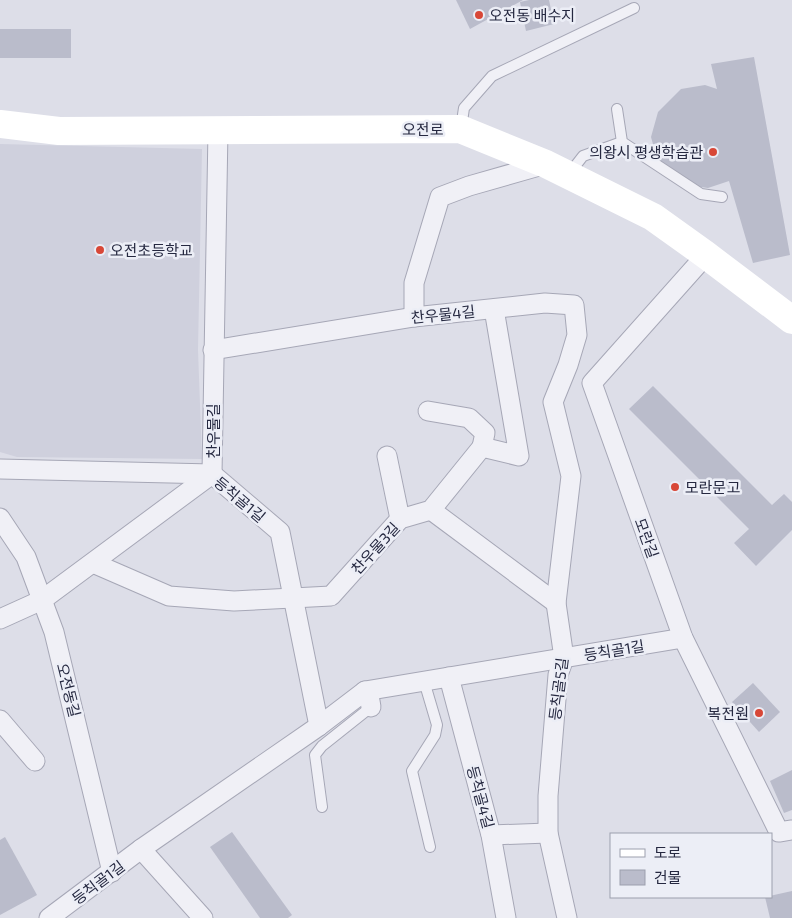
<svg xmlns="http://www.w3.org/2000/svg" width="792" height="918" viewBox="0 0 792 918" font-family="'Exo 2','Noto Sans KR',sans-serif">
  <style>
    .built { fill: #cfd0dd }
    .building { fill: #babccb }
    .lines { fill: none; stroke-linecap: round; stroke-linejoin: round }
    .lane-casing { stroke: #a6a7b6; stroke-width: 12 }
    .street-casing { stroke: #a6a7b6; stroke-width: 21 }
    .lane { stroke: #f0f0f6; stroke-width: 10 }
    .street { stroke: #f0f0f6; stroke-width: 19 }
    .secondary { stroke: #fff; stroke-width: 28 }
    .poi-dot { fill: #d84737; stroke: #eceef6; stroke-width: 2 }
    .labels { text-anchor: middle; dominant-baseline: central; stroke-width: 5; stroke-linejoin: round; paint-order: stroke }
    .poi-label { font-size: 15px; fill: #252840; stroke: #eceef6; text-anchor: start }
    .street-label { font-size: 15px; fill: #252840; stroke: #eceef6 }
  </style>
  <rect width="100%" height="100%" fill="#dddee8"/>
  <!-- built -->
  <polygon class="built" points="0,144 202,149 198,350 202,459 17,457 0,452"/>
  <!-- building -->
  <g class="building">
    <polygon points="456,0 523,0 470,29"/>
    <polygon points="529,0 549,0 554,24 526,31 520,2"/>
    <rect x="0" y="29" width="71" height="29"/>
    <polygon points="754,57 790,255 753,263 729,181 708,188 687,185 659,166 651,137 658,112 681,89 705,85 717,89 711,64"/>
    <polygon points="653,386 772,505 784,494 792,502 792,530 756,566 734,543 749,529 629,409"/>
    <polygon points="753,683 780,712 759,732 732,702"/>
    <polygon points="792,770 792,810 784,813 770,781"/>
    <polygon points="232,832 292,915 288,918 260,918 210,847"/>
    <polygon points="5,837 37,895 0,915 0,840"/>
    <polygon points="792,891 792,918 770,918 765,897"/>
  </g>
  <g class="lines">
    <!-- lane casing -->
    <g class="lane-casing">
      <g id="lane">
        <polyline points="617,109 622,142 701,194 722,197"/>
        <polyline points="461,128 464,108 492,76 634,8"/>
        <polyline points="569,174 583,156 622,142"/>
        <polyline points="424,681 437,725 435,735 412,771 430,847"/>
        <polyline points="322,807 315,755 322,746 371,707"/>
      </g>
    </g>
    <!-- street casing -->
    <g class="street-casing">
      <g id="street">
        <polyline points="706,255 592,383 683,638 779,832 792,830"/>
        <polyline points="414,317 414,283 440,197 469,186 546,164"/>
        <polyline points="213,350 414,317 545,303 574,305 577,335 568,365 553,402 571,476 556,603 564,658 558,675 548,796 548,833 567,918"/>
        <polyline points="428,411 469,418 485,433 482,447"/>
        <polyline points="387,456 400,519"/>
        <polyline points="0,469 212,474 280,532 319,726"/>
        <polyline points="431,510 556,603"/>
        <polyline points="0,518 26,557 54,632 112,872"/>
        <polyline points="93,563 169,596 234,601 331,596 400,519 431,510 482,447 519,456 494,309"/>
        <polyline points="0,619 42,600 212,474 218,130"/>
        <polyline points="449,677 491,835 506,918"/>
        <polyline points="365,691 370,701 371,707"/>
        <polyline points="0,720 35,761"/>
        <polyline points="491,835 548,833"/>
        <polyline points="141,849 203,918"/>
        <polyline points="49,918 141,849 319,726 365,691 683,638"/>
      </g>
    </g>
    <!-- lane -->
    <use href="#lane" class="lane"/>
    <!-- street -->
    <use href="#street" class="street"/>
    <!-- secondary -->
    <polyline class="secondary" points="0,124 59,131 460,129 546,164 653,217 706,255 792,320"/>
  </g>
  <!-- markers -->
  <g class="poi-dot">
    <circle cx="479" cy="15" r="5"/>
    <circle cx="713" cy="152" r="5"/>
    <circle cx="100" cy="250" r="5"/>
    <circle cx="675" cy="487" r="5"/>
    <circle cx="759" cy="713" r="5"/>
  </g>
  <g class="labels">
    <!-- poi labels -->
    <g class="poi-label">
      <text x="489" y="15">오전동 배수지</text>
      <text x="703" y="152" text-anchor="end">의왕시 평생학습관</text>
      <text x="110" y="250">오전초등학교</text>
      <text x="685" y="487">모란문고</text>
      <text x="749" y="713" text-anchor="end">복전원</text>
    </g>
    <!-- street labels -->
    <g class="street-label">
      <text x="423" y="129">오전로</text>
      <text transform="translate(443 314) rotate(-6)">찬우물4길</text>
      <text transform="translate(213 431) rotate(-90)">찬우물길</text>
      <text transform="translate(240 499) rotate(40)">등칙골1길</text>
      <text transform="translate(647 538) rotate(70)">모란길</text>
      <text transform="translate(375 548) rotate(-48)">찬우물3길</text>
      <text transform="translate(614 650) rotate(-9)">등칙골1길</text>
      <text transform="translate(558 689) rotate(-83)">등칙골5길</text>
      <text transform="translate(69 690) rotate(76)">오전동길</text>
      <text transform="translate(481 797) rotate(75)">등칙골4길</text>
      <text transform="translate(98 882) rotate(-37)">등칙골1길</text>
    </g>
  </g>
  <!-- legend -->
  <rect x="610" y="833" width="162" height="65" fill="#eceef6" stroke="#9c9fad"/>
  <rect x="620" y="849" width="25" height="8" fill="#ffffff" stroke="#9c9fad"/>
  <text x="654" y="858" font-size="15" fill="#252840">도로</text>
  <rect x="620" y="870" width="25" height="15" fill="#babccb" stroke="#9c9fad"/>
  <text x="654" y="883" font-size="15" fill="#252840">건물</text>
</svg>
